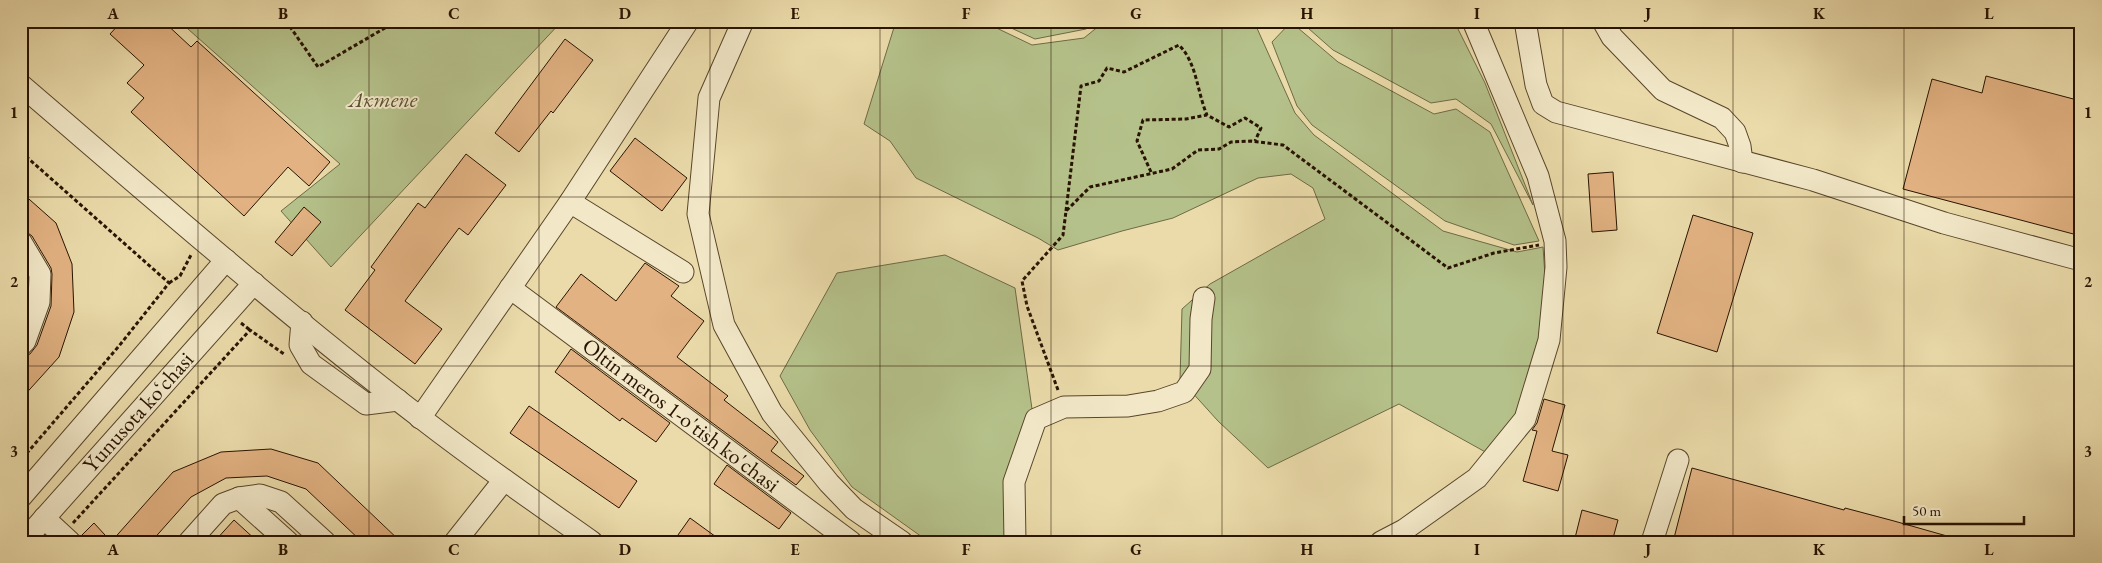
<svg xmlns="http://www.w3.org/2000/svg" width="2102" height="563" viewBox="0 0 2102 563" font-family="'EB Garamond',serif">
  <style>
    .green { fill: #b5c18a; stroke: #6e6a45 }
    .building { fill: #e2b282; stroke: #281300 }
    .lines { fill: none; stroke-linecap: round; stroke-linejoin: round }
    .minor-casing { stroke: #59452a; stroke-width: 23 }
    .path { stroke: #281300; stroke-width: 3; stroke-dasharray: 4 2.5; stroke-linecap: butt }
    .minor { stroke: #f2e8c8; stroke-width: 21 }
    .grid { fill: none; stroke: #281300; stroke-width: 1; stroke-opacity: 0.55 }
    .labels { text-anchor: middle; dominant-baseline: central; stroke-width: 4; stroke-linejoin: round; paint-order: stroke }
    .park-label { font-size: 22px; font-style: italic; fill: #595030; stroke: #f2e8c8 }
    .street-label { font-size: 22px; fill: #281300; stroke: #f2e8c8 }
    .neatline { fill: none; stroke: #281300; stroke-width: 2 }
    .grid-label { font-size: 16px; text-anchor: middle; font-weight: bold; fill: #281300 }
  </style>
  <rect width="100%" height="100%" fill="#ebdbaa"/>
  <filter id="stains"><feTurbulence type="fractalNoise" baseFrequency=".004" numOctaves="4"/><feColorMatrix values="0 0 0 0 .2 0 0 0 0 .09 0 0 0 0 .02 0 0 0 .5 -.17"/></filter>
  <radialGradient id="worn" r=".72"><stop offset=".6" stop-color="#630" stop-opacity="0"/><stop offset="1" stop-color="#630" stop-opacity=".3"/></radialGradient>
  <!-- green -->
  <g class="green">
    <polygon points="179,21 562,21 331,267 281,211 340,164"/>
    <polygon points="896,21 982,21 1032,45 1084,38 1105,21 1249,21 1256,26 1295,113 1314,135 1443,231 1517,252 1543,247 1547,304 1533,366 1520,411 1489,454 1399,404 1268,468 1218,421 1180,379 1182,309 1210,284 1325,219 1313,188 1291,174 1258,178 1173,218 1122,231 1058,250 1038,238 916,178 890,141 864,124"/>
    <polygon points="996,21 1096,21 1086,29 1035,39"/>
    <polygon points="1300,21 1454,21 1485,83 1533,205 1491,124 1456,99 1431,103 1333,50"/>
    <polygon points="1291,22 1338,62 1434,114 1456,109 1490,132 1539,241 1514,245 1445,221 1312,125 1297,106 1272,42"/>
    <polygon points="945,255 1015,288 1032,409 1007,469 1006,542 934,542 922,537 852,487 810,430 780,376 837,273"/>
  </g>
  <!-- building -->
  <g class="building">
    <polygon points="122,21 163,21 191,47 197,41 330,162 309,186 288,167 244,216 131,112 144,98 127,83 144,65 110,34"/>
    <polygon points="565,39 593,60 553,113 551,111 519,152 495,133"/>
    <polygon points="1986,76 2081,101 2081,236 1903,189 1932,79 1982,93"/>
    <polygon points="635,138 687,178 662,211 610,171"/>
    <polygon points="466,154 506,185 468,235 459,228 405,301 442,329 415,364 345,310 375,270 371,267 418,203 425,208"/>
    <polygon points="1613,172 1617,230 1592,232 1588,174"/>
    <polygon points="21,192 56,223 72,264 74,312 59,357 21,399 21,357 30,354 37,345 51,306 52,274 51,268 32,236 21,228"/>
    <polygon points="304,207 321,222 292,256 275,242"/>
    <polygon points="1693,215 1753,233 1717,352 1657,333"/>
    <polygon points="645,263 679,286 671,296 704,321 677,357 728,396 724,400 778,442 771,451 804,476 796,485 556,307 581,274 616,301"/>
    <polygon points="571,349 670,423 656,442 622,418 620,421 555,372"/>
    <polygon points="1544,399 1565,405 1552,451 1568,455 1558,491 1523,481 1537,431 1532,430 1537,423"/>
    <polygon points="529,406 637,481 619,508 510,433"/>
    <polygon points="271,449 318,463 401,542 362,542 306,489 267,476 226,478 191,497 151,542 111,542 173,472 221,452"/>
    <polygon points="727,465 791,513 779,529 714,484"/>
    <polygon points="1692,468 1844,510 1845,508 1894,521 1954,538 1954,542 1821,542 1802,536 1801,542 1673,542"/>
    <polygon points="1582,510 1618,520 1612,542 1574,542"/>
    <polygon points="690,518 723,542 673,542"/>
    <polygon points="234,520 258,542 214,542"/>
    <polygon points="94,523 105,535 99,542 82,542 81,536"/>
  </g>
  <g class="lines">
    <!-- minor casing -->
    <g class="minor-casing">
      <g id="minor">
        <polyline points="743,21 709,98 698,214 724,325 772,413 829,483 854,509 902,542"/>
        <polyline points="1525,21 1536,85 1543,104 1556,112 1813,180 1944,223 2081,260"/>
        <polyline points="1603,21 1612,37 1663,90 1722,118 1735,132 1740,146 1742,162"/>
        <path d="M21,85C153,198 283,312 421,418C476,461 534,501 592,542"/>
        <polyline points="570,202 683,272"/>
        <polyline points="21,242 40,274 39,302 25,341 21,345"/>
        <polyline points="510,288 851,542"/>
        <polyline points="302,322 300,345 311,364 366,404 398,400"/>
        <polyline points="420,418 570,202 688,21"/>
        <polyline points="21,497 226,260"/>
        <polyline points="239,498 288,542"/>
        <polyline points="44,518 70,542"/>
        <polyline points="23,542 254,283"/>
        <polyline points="189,542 223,504 239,498 260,495 281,502 325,542"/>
        <polyline points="455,542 504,480"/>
        <polyline points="1015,542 1014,482 1036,419 1064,407 1128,406 1158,401 1184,392 1200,369 1201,319 1204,298"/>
        <polyline points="1381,542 1404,530 1477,478 1525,419 1549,340 1556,267 1555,241 1538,176 1473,21"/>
        <polyline points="1652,542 1678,460"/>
      </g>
    </g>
    <!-- path -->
    <g class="path">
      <polyline points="286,21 318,67 397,21"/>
      <polyline points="556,21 558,26"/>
      <polyline points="21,152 169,283 119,346 21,460"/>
      <polyline points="1151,172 1137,141 1143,120 1186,119 1207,115 1229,127 1245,118 1261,128 1255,141"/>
      <path d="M1066,211L1081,86L1099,81L1107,68L1124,72L1179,45C1197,63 1197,92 1207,115"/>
      <polyline points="169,283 180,276 192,253"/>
      <polyline points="241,323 250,330"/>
      <polyline points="1058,390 1027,306 1022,281 1063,235 1066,211 1090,187 1172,169 1198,150 1219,149 1231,142 1251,141 1283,145 1448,268 1494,253 1539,245"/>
      <polyline points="73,523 250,330 284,354"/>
    </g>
    <!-- minor -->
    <use href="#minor" class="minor"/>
  </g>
  <!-- grid -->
  <path class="grid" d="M198,21V542M369,21V542M539,21V542M710,21V542M880,21V542M1051,21V542M1222,21V542M1392,21V542M1563,21V542M1733,21V542M1904,21V542M21,197H2081M21,366H2081"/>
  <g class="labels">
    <!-- park labels -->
    <g class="park-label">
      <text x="383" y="99">Актепе</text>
    </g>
    <!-- street labels -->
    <g class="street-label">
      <text transform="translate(138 412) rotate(-48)">Yunusota koʻchasi</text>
      <text transform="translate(681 415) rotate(37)">Oltin meros 1-o'tish ko'chasi</text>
    </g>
  </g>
  <!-- margin -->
  <rect width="2102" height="563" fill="none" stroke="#ebdbaa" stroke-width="55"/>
  <!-- scale -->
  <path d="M1904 516v8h120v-8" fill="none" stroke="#281300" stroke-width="2.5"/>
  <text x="1912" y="516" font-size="15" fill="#281300" stroke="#f2e8c8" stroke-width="4" paint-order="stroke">50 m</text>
  <rect x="28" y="28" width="2046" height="508" class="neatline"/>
  <g class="grid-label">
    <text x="113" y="19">A</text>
    <text x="283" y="19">B</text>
    <text x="454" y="19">C</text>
    <text x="625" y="19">D</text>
    <text x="795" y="19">E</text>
    <text x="966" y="19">F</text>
    <text x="1136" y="19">G</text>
    <text x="1307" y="19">H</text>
    <text x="1477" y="19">I</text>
    <text x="1648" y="19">J</text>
    <text x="1819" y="19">K</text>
    <text x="1989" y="19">L</text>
    <text x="14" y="118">1</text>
    <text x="2088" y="118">1</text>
    <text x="14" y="287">2</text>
    <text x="2088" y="287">2</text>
    <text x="14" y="457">3</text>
    <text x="2088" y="457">3</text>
    <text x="113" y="555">A</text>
    <text x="283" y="555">B</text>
    <text x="454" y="555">C</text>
    <text x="625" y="555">D</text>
    <text x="795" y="555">E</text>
    <text x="966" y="555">F</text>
    <text x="1136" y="555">G</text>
    <text x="1307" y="555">H</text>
    <text x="1477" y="555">I</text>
    <text x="1648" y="555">J</text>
    <text x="1819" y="555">K</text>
    <text x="1989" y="555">L</text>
  </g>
  <rect width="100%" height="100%" filter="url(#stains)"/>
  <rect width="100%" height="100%" fill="url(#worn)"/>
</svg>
